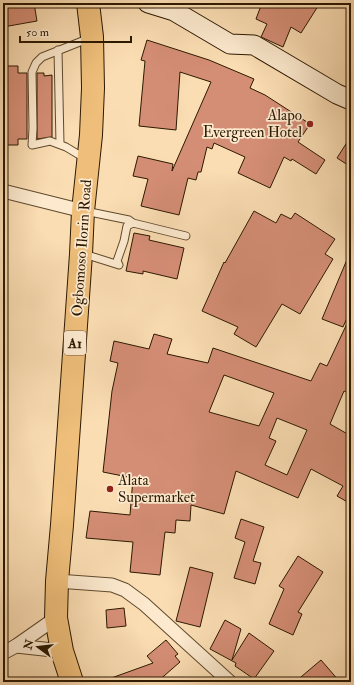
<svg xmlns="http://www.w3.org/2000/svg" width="354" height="685" viewBox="0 0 354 685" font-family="'IM FELL Double Pica',serif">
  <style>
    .building { fill: #d58e76; stroke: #2c1900; fill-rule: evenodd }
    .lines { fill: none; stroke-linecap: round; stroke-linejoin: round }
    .lane-casing { stroke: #604a2d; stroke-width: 9 }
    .street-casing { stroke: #604a2d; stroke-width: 15 }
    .secondary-casing { stroke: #2c1900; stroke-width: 21 }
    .highway-casing { stroke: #2c1900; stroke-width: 24 }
    .lane { stroke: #fce9ce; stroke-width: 7 }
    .street { stroke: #fce9ce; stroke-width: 13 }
    .secondary { stroke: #fce9ce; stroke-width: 19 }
    .highway { stroke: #eebe7a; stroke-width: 22 }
    .poi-dot { fill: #8f2418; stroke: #fce9ce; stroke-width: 1.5 }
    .labels { text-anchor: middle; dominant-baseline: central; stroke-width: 3.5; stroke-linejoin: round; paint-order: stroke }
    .shield { fill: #fce9ce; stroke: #6a573e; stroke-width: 1 }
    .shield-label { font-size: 14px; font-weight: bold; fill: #2c1900 }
    .poi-label { font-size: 15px; fill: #2c1900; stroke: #fce9ce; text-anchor: end }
    .street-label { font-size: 15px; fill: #2c1900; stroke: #fce9ce }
  </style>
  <rect width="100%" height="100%" fill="#fbddb3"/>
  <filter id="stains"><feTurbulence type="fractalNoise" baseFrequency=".005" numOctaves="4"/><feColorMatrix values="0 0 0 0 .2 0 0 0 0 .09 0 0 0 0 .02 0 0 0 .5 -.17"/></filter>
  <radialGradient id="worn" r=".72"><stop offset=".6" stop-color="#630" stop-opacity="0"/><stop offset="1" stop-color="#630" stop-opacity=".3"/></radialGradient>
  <!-- building -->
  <g class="building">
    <polygon points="27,3 34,3 37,21 3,27 3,7"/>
    <polygon points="262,3 320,3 301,33 291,27 283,47 261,37 267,24 256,19"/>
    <polygon points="147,40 209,60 254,79 250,88 265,95 310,124 298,142 325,160 316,174 292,159 291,161 284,157 270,188 238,173 245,157 214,143 212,149 207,147 201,172 198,172 196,180 188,178 179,215 141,206 148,179 133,176 138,156 173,164 172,171 211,82 180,72 176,130 139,126 145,61 141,60"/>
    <polygon points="3,66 18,66 18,73 27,73 27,139 18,139 18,145 3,145"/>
    <polygon points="37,73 44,73 44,76 52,75 52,137 37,139"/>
    <polygon points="351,136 351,167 337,158"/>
    <polygon points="254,211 276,223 281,214 291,219 295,213 335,239 325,254 333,259 300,314 282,304 256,347 234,334 238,327 202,311 224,262 225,263"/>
    <polygon points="134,233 150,236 149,240 184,248 177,279 143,271 143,274 126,271"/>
    <polygon points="351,250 351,309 343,327 322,319"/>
    <path d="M351,315V394L344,391L330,424L351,436V504L337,496L343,486L311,469L298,498L236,471L224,514L191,505L190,521L176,520L175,533L165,532L160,575L130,572L133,542L86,538L90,511L130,515L133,478L103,472L112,391L118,363L110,361L114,341L149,349L154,334L172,339L167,354L208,363L213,348L311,381L320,363L327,366ZM224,375L274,393L259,426L209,412ZM277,418L307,430L287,475L265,465L276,441L269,438Z"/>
    <polygon points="241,519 264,527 253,561 261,563 255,584 234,578 245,542 235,538"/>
    <polygon points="298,556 323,572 298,612 302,614 293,635 269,624 284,589 279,586"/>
    <polygon points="190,567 213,573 200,627 176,621"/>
    <polygon points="124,608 126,626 107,628 106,610"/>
    <polygon points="225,620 241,629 232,660 249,633 274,651 254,679 235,666 236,663 210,649"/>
    <polygon points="166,640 178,654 175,656 180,662 157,682 104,682 103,681 153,663 147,656"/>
    <polygon points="321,660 340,682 295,682"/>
  </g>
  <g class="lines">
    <!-- lane casing -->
    <g class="lane-casing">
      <g id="lane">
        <polyline points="58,50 60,144"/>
        <polyline points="86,159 66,147 50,141 32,145 33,128 32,72 36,63 42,57 90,38"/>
        <polyline points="133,223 186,236"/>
        <polyline points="84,254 119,265 117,261 124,241 127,226 133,223 129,220 85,211"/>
      </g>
    </g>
    <!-- street casing -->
    <g class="street-casing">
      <g id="street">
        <polyline points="3,191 83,211"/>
        <polyline points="57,581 112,585 125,590 144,604 230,682"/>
        <polyline points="16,646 62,651"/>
        <polyline points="3,653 16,646 56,618"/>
      </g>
    </g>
    <!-- secondary casing -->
    <g class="secondary-casing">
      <polyline id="secondary" points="148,3 174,11 230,44 254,45 337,94 351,100"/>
    </g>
    <!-- highway casing -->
    <g class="highway-casing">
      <polyline id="highway" points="72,682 62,651 56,618 57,581 62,525 81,254 83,211 91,135 93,88 92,37 88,3"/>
    </g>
    <!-- lane -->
    <use href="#lane" class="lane"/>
    <!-- street -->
    <use href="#street" class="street"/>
    <!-- secondary -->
    <use href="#secondary" class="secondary"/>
    <!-- highway -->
    <use href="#highway" class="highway"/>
  </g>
  <!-- markers -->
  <g class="poi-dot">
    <circle cx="310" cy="124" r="4"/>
    <circle cx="110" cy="489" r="4"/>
  </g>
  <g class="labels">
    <!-- shield labels -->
    <rect class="shield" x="64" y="331" width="22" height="24" rx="3"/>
    <g class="shield-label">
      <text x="75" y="343">A1</text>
    </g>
    <!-- poi labels -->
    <g class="poi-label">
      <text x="302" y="115">Alapo<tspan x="302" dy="17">Evergreen Hotel</tspan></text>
      <text x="118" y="480" text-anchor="start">Alata<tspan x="118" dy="17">Supermarket</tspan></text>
    </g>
    <!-- street labels -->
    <g class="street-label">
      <text transform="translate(82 248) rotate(-86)">Ogbomoso Ilorin Road</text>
    </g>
  </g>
  <!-- margin -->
  <rect width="354" height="685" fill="none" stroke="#fbddb3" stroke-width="16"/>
  <rect x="4" y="4" width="346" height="677" fill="none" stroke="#2c1900" stroke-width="2"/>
  <rect x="8" y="8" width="338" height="669" fill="none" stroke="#2c1900"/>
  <!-- north arrow -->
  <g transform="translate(38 647) rotate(285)" stroke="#fce9ce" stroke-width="3" paint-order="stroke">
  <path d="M0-3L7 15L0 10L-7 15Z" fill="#2c1900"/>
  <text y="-6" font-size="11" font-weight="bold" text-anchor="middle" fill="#2c1900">N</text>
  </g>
  <!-- scale -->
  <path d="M20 36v6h111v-6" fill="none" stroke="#2c1900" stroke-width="2"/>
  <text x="26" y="36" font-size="12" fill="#2c1900" stroke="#fce9ce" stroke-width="3" paint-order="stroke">50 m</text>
  <rect width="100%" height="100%" filter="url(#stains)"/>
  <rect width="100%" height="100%" fill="url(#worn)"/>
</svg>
